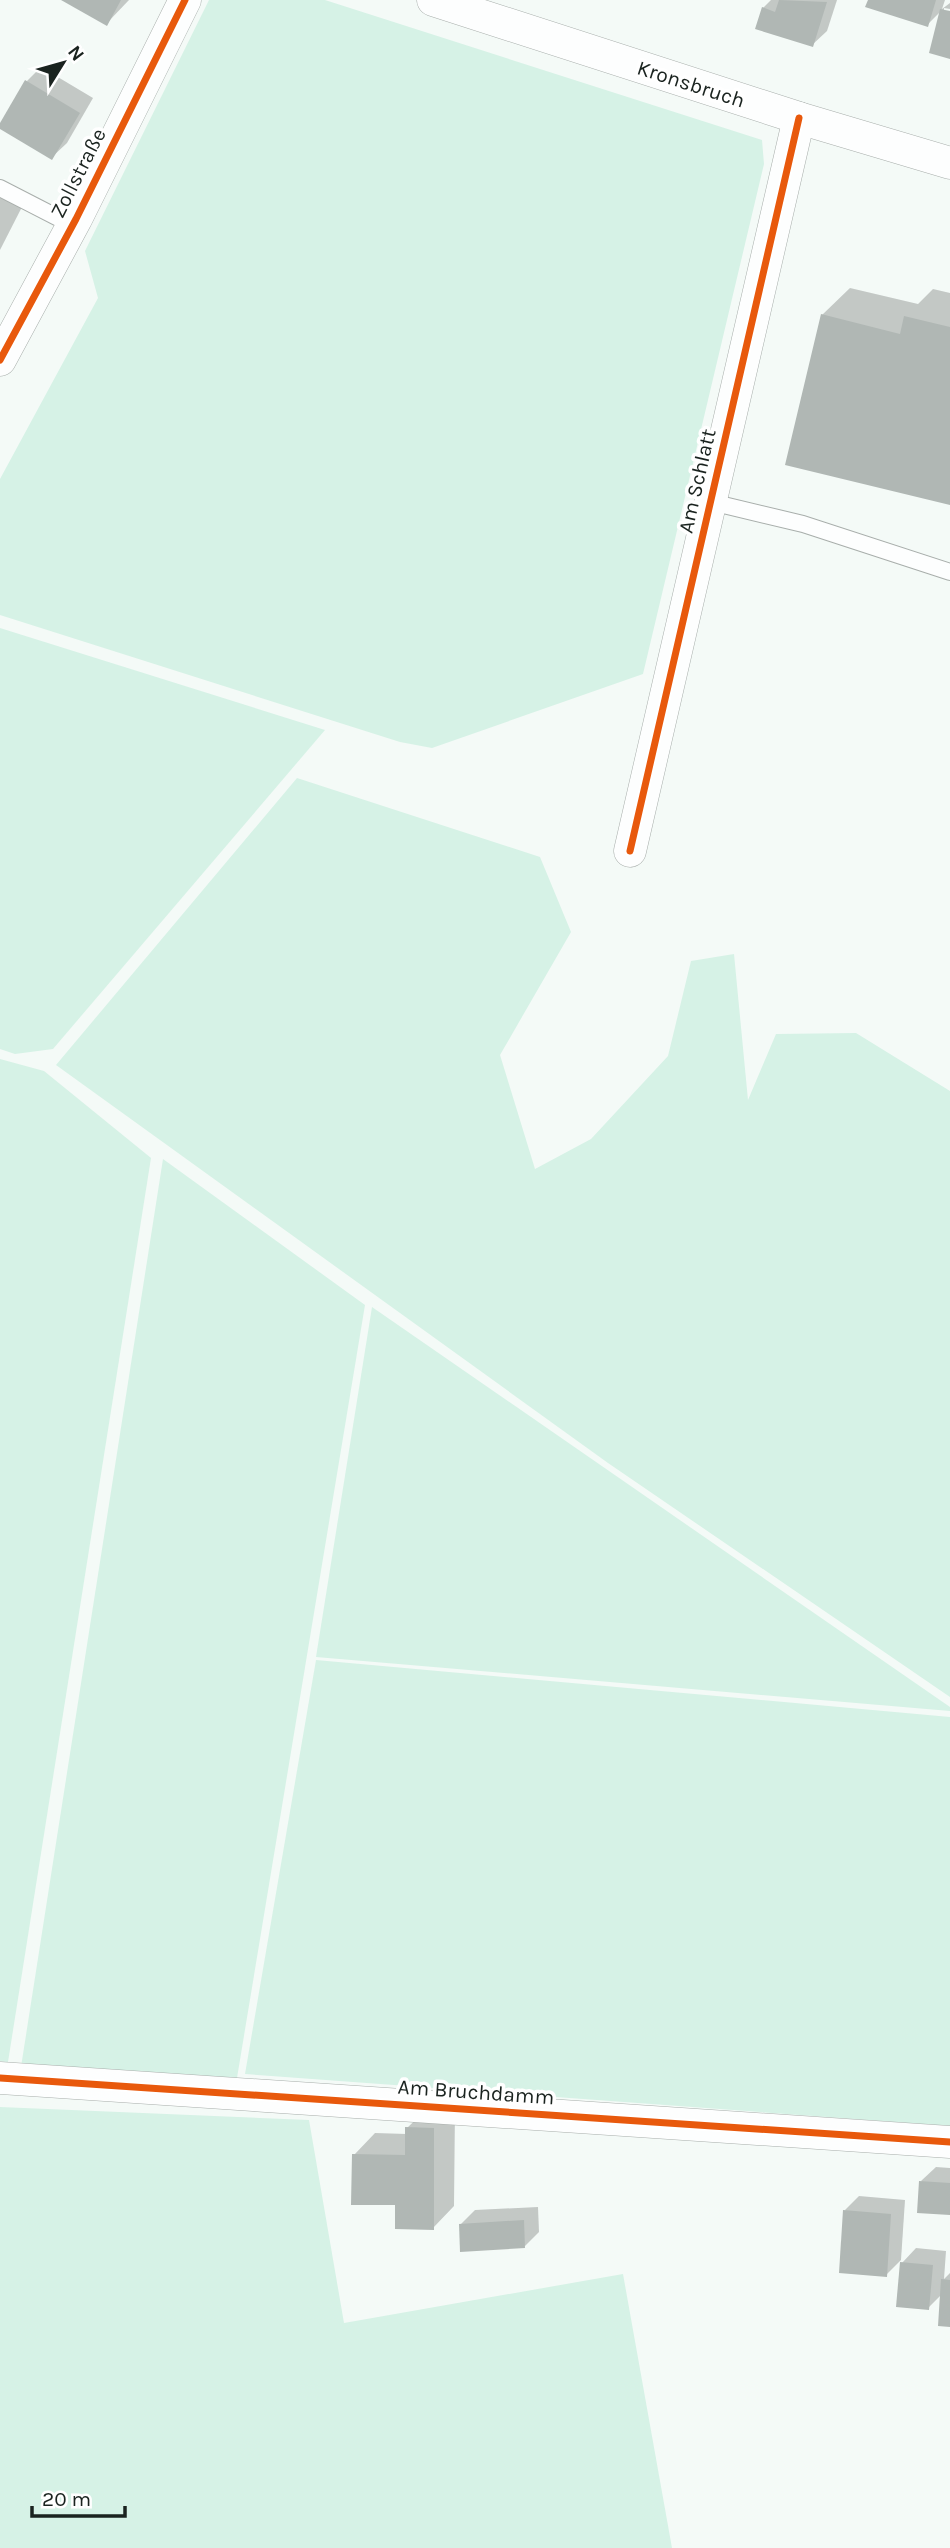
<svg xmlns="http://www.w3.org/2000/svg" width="950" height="2548" viewBox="0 0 950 2548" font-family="Karla,sans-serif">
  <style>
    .green { fill: #d6f2e6 }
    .shadow { fill: #0003 }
    .building { fill: #b0b7b4 }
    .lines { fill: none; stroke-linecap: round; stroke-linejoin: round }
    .lane-casing { stroke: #a8aeab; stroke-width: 18 }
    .street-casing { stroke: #a8aeab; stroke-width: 33 }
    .lane { stroke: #fdfefe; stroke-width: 16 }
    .street { stroke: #fdfefe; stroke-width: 32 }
    .cycleway-casing { stroke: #fff; stroke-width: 11 }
    .cycleway { stroke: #e8590c; stroke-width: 7 }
    .labels { text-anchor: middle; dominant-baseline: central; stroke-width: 7; stroke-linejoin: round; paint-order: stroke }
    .street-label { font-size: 21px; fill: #1a231f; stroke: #fff }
  </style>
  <rect width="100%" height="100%" fill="#f4faf7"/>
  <!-- green -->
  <g class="green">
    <polygon points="209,0 325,0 762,140 764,164 643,674 432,748 400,742 0,615 0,479 98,298 85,251"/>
    <polygon points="0,628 325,730 53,1049 15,1054 0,1049"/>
    <polygon points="297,778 540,857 571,932 500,1055 535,1169 591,1139 668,1056 691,961 734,954 748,1100 776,1034 856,1033 950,1091 950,1697 608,1463 56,1065"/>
    <polygon points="0,1059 44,1071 151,1158 8,2062 0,2061"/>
    <polygon points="163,1159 365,1305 236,2084 21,2067"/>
    <polygon points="372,1307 950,1707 950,1711 316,1657"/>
    <polygon points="316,1660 950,1717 950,2126 245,2074"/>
    <polygon points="0,2107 309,2120 344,2323 623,2274 672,2548 0,2548"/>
  </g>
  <!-- shadow -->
  <g class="shadow">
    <polygon points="65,0 129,0 107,23"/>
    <polygon points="771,0 837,0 827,31 812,45 763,8"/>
    <polygon points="869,0 945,0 942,9 950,3 950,9 944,8 944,11 950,13 941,11 927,25"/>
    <polygon points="41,67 93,98 67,143 52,157 27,81"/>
    <polygon points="0,191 24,203 0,250"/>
    <polygon points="850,288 918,304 933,289 950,293 950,503 822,315"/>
    <polygon points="429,2107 455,2107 454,2206 433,2228 396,2204 354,2155 375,2133 407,2134 407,2128"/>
    <polygon points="936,2167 950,2168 950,2213 921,2181"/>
    <polygon points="859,2196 905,2200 901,2260 886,2275 845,2210"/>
    <polygon points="538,2207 539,2232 525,2246 461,2224 475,2210"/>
    <polygon points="916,2248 946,2251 944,2279 950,2273 950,2325 942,2294 928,2308 902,2263"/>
  </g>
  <!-- building -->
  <g class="building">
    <polygon points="61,0 121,0 107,26"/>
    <polygon points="779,0 827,2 813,47 755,29 762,7 775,12"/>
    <polygon points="868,0 936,0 928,27 865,7"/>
    <polygon points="940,9 950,11 950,59 929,53"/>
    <polygon points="25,80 80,113 52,160 0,129 0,123"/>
    <polygon points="821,314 900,334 904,316 950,327 950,505 785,465"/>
    <polygon points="405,2127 434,2128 434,2230 395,2229 395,2205 351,2205 352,2154 405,2155"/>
    <polygon points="919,2181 950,2183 950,2215 917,2213"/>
    <polygon points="843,2210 891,2214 887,2277 839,2273"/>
    <polygon points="524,2220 525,2248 460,2252 459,2224"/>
    <polygon points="900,2262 933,2265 929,2310 896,2307"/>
    <polygon points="941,2279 950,2280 950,2327 938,2326"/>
  </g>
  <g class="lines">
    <!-- lane casing -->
    <g class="lane-casing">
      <g id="lane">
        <polyline points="0,188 72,225"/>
        <polyline points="711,502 803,524 950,572"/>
      </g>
    </g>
    <!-- street casing -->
    <g class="street-casing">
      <g id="street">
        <polyline points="433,0 799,118 950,163"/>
        <polyline points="0,360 76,219 185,0"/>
        <polyline points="630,851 799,118"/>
        <polyline points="0,2078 950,2142"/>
      </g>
    </g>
    <!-- lane -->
    <use href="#lane" class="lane"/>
    <!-- street -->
    <use href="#street" class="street"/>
    <!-- cycleway casing -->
    <g class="cycleway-casing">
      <g id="cycleway">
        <polyline points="0,360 76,219 185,0"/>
        <polyline points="630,851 799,118"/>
        <polyline points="0,2078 950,2142"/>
      </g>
    </g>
    <!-- cycleway -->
    <use href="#cycleway" class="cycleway"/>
  </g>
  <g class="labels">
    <!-- street labels -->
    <g class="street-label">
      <text transform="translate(691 84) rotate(18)">Kronsbruch</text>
      <text transform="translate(78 173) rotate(-63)">Zollstraße</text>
      <text transform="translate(697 481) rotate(-77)">Am Schlatt</text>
      <text transform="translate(476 2092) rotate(4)">Am Bruchdamm</text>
    </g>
  </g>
  <!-- north arrow -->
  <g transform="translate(63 63) rotate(53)" stroke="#ffffff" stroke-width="5" paint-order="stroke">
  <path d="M0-5L12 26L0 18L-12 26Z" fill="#1a231f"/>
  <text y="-10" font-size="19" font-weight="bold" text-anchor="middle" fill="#1a231f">N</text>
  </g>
  <!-- scale -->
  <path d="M32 2506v10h93v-10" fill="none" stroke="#1a231f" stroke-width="3.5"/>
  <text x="42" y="2506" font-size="21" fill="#1a231f" stroke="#ffffff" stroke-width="5" paint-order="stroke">20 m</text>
</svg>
